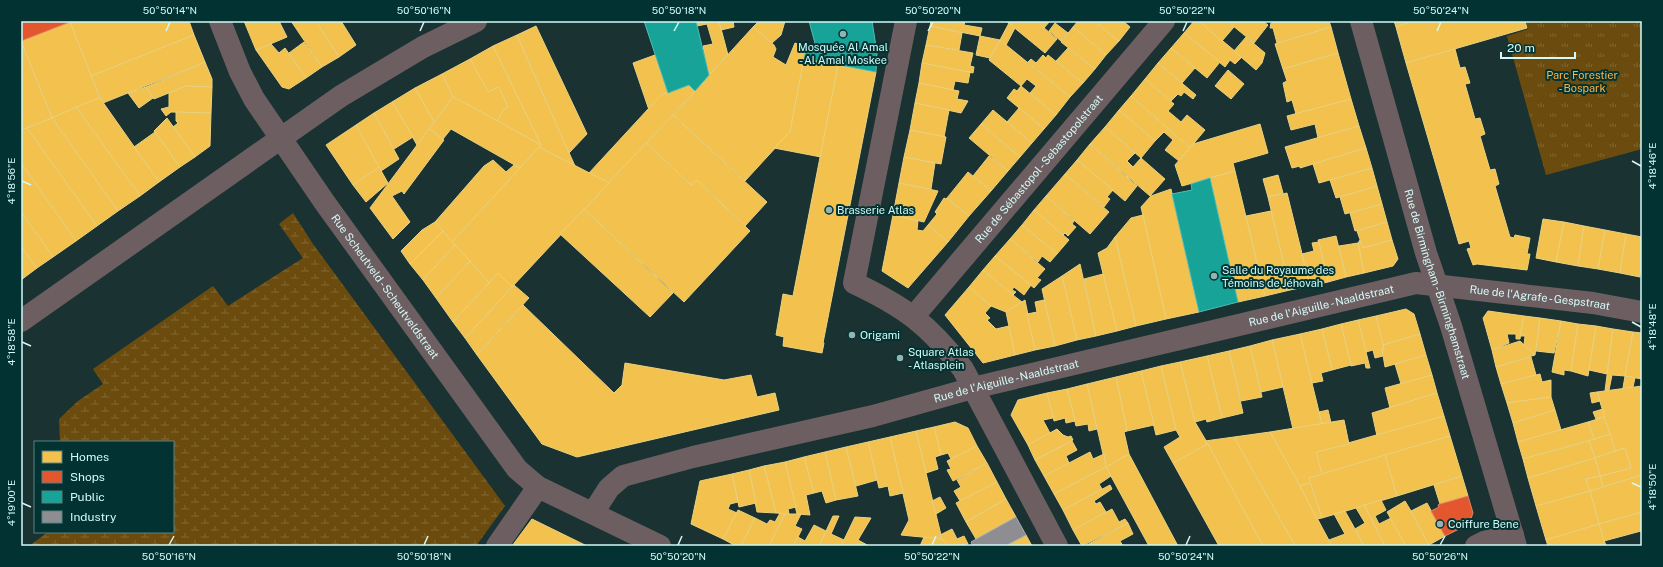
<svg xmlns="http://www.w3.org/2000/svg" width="1663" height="567" viewBox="0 0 1663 567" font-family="'Public Sans',sans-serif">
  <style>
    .wetland { fill: url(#wetland-marsh) }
    .park { fill: url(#park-tufts) }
    .homes { fill: #f2c14e; stroke: #e9d281 }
    .shops { fill: #e4572e; stroke: #df886b }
    .public { fill: #17a398; stroke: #4fbdb5 }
    .industry { fill: #8d8d92; stroke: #a2aeb1 }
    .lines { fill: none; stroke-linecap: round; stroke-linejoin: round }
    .minor { stroke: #6d5f61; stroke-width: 22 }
    .ticks { fill: none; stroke: #d3faf8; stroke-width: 1.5 }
    .poi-dot { fill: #92b4b2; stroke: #023231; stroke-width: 1.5 }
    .labels { text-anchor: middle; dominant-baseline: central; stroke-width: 4; stroke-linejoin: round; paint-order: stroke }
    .poi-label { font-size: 11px; fill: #d3faf8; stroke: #023231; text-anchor: start }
    .park-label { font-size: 11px; fill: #ffb342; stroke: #023231 }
    .street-label { font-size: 11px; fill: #d3faf8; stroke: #023231 }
    .neatline { fill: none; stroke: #d3faf8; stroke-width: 1.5 }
    .ticks-label { font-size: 10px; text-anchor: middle; fill: #d3faf8 }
  </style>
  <defs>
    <pattern id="wetland-marsh" width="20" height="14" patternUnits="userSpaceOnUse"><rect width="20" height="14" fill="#6c4c0e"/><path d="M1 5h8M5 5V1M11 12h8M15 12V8" fill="none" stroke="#806732"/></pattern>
    <pattern id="park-tufts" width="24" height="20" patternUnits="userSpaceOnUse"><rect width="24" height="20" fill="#6c4c0e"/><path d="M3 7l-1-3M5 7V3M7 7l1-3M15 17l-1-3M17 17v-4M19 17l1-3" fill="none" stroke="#806732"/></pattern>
  </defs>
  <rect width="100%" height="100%" fill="#1a3231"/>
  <!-- wetland -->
  <polygon class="wetland" points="293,213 313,244 505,506 476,546 29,546 48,532 173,532 173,442 60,442 59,419 78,401 103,384 93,369 213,286 228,306 303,258 279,224"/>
  <!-- park -->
  <polygon class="park" points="1526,21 1642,21 1642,149 1546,175 1507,36 1528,29"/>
  <!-- homes -->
  <g class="homes">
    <polygon points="73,21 189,21 194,35 91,76 70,22"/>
    <polygon points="244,21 279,21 287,37 256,50"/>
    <polygon points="291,21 316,21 339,57 322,67"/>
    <polygon points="316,21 341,21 356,45 339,57"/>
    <polygon points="696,21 719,21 728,55 709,75 703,46 713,44 707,24 697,26"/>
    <polygon points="719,21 733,21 734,27 721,30"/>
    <polygon points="759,21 785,21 781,35 772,43 753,27"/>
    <polygon points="931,21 965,21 964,25 982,28 980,36 930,26"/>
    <polygon points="1006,21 1036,21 1057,39 1045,53"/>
    <polygon points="1036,21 1050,21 1044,28"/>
    <polygon points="1078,21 1094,21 1119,41 1106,55 1073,27"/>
    <polygon points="1094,21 1123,21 1130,27 1119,41"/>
    <polygon points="1194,21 1199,21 1242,57 1235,64 1230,60 1225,67 1184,33"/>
    <polygon points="1199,21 1227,21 1234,27 1222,41"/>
    <polygon points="1227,21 1263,21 1268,25 1254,43"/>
    <polygon points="1278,21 1329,21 1331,27 1277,43 1273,28 1270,28 1271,23"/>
    <polygon points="1394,21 1413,21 1396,27"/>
    <polygon points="1413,21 1525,21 1527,28 1406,63 1396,27"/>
    <polygon points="70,22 100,98 52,118 21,41"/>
    <polygon points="1009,23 1015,28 1006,45 1000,40"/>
    <polygon points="1055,23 1068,33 1061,41 1049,31"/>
    <polygon points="536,26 587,134 569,153 517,35"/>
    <polygon points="930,26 962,33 959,50 926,45"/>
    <polygon points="753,27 774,45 776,49 773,57 786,65 795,43 807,47 790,132 745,181 673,115"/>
    <polygon points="1073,27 1106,55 1095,69 1061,42"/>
    <polygon points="1331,27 1338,53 1283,69 1275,44"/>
    <polygon points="1184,33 1220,62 1207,78 1171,48"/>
    <polygon points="194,35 205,62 103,103 91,76"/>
    <polygon points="517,35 532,70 575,166 539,147 541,145 493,46"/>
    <polygon points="980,36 1000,40 990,58 976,55"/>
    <polygon points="1246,37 1265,53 1262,63 1256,70 1234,51"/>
    <polygon points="1000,40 1070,97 1056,115 1030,93 1036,86 1027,79 1021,86 989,60"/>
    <polygon points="21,41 52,118 21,130"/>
    <polygon points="304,42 322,67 306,78 289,53"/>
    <polygon points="271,44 279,53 285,48 306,78 289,89 282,87 256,50"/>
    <polygon points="926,45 973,53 970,66 974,67 973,73 922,63"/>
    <polygon points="493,46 541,145 497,121 503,110 508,107 499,87 488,92 470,59"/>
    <polygon points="1068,48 1095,69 1083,83 1056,61"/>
    <polygon points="1171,48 1195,68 1182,83 1158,63"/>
    <polygon points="1455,49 1460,68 1465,67 1470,83 1465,84 1475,119 1480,118 1485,134 1480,136 1490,170 1495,169 1499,184 1495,186 1510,237 1514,238 1515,235 1530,238 1527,254 1530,254 1527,270 1477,264 1473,265 1467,249 1471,248 1469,241 1459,244 1406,63"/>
    <polygon points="1338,53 1351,99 1296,114 1292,100 1287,102 1283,83 1287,81 1283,69"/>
    <polygon points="655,55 668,93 661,95 649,110 633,63"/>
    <polygon points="1043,55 1046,58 1048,55 1083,83 1070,97 1028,62 1031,59 1036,63"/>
    <polygon points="804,58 838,65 821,157 774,148 790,132"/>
    <polygon points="470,59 488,92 499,87 508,107 503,110 497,121 453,97 442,74"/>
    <polygon points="205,62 212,79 212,87 186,86 154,99 146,87"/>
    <polygon points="922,63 970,72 968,83 955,81 953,90 919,83"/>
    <polygon points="1158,63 1196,95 1193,99 1184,92 1181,96 1178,94 1171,101 1145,79"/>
    <polygon points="838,65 876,72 823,343 824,343 822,353 783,346 784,337 776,335 783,294 793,296"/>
    <polygon points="1228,70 1244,84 1231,99 1215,86"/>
    <polygon points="442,74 453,97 434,122 415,88"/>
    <polygon points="1145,79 1174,104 1168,111 1181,122 1187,115 1205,130 1190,148 1131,96"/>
    <polygon points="919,83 959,91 957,99 968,101 961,113 915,103"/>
    <polygon points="689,85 695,91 609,183 589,173 661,95"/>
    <polygon points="186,86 212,87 211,113 171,112 166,116 161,109 169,107 169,93"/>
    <polygon points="1021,86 1056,115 1044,129 1007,98 1014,89 1017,91"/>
    <polygon points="146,87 153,98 139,108 128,93"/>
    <polygon points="415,88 434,122 417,145 392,102"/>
    <polygon points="1131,96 1190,148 1179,161 1165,150 1173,140 1164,132 1155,141 1119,110"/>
    <polygon points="453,97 465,103 541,145 520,168 451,129 443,139 429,129"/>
    <polygon points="100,98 159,182 140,196 76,107"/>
    <polygon points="1351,99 1359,126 1318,138 1315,124 1291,130 1287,116"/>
    <polygon points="392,102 413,137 394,149 374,113"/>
    <polygon points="915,103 949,110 944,137 910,130"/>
    <polygon points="76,107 140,196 118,211 52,118"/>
    <polygon points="1019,108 1044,129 1032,143 1007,122"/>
    <polygon points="993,110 1032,143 1020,157 981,124"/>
    <polygon points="1119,110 1155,141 1141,158 1105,127"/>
    <polygon points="176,112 211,113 210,146 195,157 173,127 178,123 176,121"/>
    <polygon points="374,113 399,159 381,171 356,125"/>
    <polygon points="673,115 767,202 745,226 697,180 691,185 646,143"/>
    <polygon points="52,118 118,211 97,226 27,128"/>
    <polygon points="167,118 195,157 180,167 154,131"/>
    <polygon points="981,124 1020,157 1008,171 969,138"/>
    <polygon points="1260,124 1268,153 1233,163 1235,171 1182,186 1175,165 1193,144"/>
    <polygon points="356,125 379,167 353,185 326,145"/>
    <polygon points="1359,126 1366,148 1300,168 1300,166 1292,168 1285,147"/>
    <polygon points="1105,127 1135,153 1127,161 1133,167 1141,158 1165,179 1150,196 1090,144"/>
    <polygon points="27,128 97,226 76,241 21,163 21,130"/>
    <polygon points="429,129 444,140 404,194 402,191 392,196 410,222 393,239 370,208"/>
    <polygon points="910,130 946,137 941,164 904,157"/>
    <polygon points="155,132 180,167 159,182 134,147"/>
    <polygon points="646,143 691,185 697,180 750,231 684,302 584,209"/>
    <polygon points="1090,144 1137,186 1125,201 1077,160"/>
    <polygon points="539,147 609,183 512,287 498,273 489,283 452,242"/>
    <polygon points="1366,148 1372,168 1319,183 1313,164"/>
    <polygon points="989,156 1008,171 991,191 973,176"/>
    <polygon points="904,157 935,163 931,189 899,183"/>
    <polygon points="493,160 506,172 514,165 520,168 452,242 435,222 484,166"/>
    <polygon points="1077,160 1113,190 1107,197 1110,199 1104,207 1065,174"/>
    <polygon points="21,163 76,241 53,257 21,212"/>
    <polygon points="379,167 388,183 366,202 353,185"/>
    <polygon points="1372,168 1377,186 1336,198 1330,180"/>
    <polygon points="1235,171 1265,296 1238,302 1210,178"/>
    <polygon points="968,172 991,191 969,216 947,198"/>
    <polygon points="1065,174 1109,212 1090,234 1046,196"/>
    <polygon points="1278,175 1283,193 1268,197 1263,179"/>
    <polygon points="899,183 938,191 924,222 893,215"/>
    <polygon points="1377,186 1382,204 1345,214 1340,197"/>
    <polygon points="1171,189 1199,312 1166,319 1141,207 1151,196"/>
    <polygon points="1287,193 1310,286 1290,290 1268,197"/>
    <polygon points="1046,196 1074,221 1072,224 1076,227 1068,236 1065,233 1063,235 1034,210"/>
    <polygon points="944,198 946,199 947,198 969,216 948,242 928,225 937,214 935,212"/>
    <polygon points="1382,204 1387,222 1355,231 1350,213"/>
    <polygon points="584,209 673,293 650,317 560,234"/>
    <polygon points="1034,210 1069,240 1057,254 1022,225"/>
    <polygon points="1271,211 1290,290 1265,296 1246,216"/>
    <polygon points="21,212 53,257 37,268 21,247"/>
    <polygon points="893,215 918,221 917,230 923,231 928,225 948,242 908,288 882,271"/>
    <polygon points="1143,215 1166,319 1136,326 1115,237 1131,218"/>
    <polygon points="1543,219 1564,222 1556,262 1536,258"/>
    <polygon points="435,222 443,231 410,264 401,251 422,230"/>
    <polygon points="1387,222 1392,240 1363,248 1357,231"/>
    <polygon points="1564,222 1584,226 1578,266 1556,262"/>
    <polygon points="1022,225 1057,254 1050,262 1042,256 1038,262 1010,239"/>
    <polygon points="1584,226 1605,230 1598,269 1578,266"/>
    <polygon points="1605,230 1626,234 1620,273 1598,269"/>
    <polygon points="443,231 455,245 423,280 410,264"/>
    <polygon points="1626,234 1642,237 1640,277 1620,273"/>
    <polygon points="1336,236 1346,277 1328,282 1318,240"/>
    <polygon points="1115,237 1136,326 1117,331 1098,253 1107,248"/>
    <polygon points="1010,239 1045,269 1037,278 1041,280 1034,288 995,256"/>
    <polygon points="1360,240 1363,248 1392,240 1398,259 1393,266 1364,273 1358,243"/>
    <polygon points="1319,242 1328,282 1310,286 1302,254 1314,251 1312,243"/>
    <polygon points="1358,243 1364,273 1346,277 1339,246"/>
    <polygon points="455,245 470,261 436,298 423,280"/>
    <polygon points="21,247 37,268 21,280"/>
    <polygon points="995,256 1031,285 1024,295 1014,287 1012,290 1016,292 1013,295 983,270"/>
    <polygon points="470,261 489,283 453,322 436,298"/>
    <polygon points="1080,264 1096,336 1077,340 1062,276"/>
    <polygon points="983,270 1013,295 1022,302 1006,312 991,306 969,287"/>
    <polygon points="498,273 512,287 465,338 453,322"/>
    <polygon points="1103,274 1117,331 1096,336 1084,279"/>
    <polygon points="1062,276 1077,340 1055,346 1042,289"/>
    <polygon points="514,285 529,298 477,355 465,338"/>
    <polygon points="969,287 991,306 985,313 990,318 987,320 996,329 1009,326 1015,355 983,363 945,315"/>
    <polygon points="1025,300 1035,350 1015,355 1006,312"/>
    <polygon points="1044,300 1055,346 1035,350 1027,314 1037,312 1035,302"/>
    <polygon points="523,305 614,393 622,385 625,363 724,380 751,375 757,397 775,393 779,410 577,457 542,444 477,355"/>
    <polygon points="1406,309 1414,314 1420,334 1383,345 1376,316"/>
    <polygon points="1488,311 1524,316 1520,339 1516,339 1516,334 1507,334 1509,343 1492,350 1483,318"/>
    <polygon points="1376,316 1384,349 1382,349 1383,356 1375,358 1373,350 1366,352 1358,320"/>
    <polygon points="1524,316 1540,318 1535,355 1524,345 1525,336 1520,336"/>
    <polygon points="1540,318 1561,321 1554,353 1536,351"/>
    <polygon points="1358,320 1370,368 1366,368 1365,363 1351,366 1341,324"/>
    <polygon points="1561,321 1578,324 1571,371 1564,370 1564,375 1552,372"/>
    <polygon points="1341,324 1351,365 1332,370 1322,329"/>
    <polygon points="1578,324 1596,326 1588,376 1571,371"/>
    <polygon points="1596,326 1613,329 1607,374 1589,370"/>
    <polygon points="1322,329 1332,370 1321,373 1323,381 1312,383 1300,334"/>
    <polygon points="1613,329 1633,332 1625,376 1612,375 1609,390 1605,391"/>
    <polygon points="1633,332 1642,333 1642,379 1625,376"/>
    <polygon points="1300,334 1322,424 1293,429 1272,340"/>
    <polygon points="1420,334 1426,355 1385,367 1382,349 1384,349 1383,345"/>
    <polygon points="1272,340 1283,387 1261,392 1250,346"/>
    <polygon points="1520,341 1535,355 1496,367 1492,350"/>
    <polygon points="1250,346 1262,397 1241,401 1229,351"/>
    <polygon points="1229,351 1243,413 1222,418 1207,356"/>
    <polygon points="1426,355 1432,375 1401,384 1395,364"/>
    <polygon points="1207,356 1222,418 1207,422 1206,419 1195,422 1180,362"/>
    <polygon points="1531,357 1536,375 1501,384 1496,367"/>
    <polygon points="1180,362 1195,422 1208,444 1173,463 1164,447 1180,437 1176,430 1161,366"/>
    <polygon points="1161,366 1176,430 1156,435 1141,371"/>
    <polygon points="1141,371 1154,425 1127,431 1116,377"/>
    <polygon points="1540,374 1542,382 1551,380 1551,397 1507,403 1501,384"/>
    <polygon points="1432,375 1437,393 1390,408 1385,388"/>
    <polygon points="1625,376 1635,378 1633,387 1623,388"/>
    <polygon points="1116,377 1127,431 1124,432 1129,454 1106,467 1087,384"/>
    <polygon points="1087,384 1097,429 1089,431 1088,424 1076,426 1067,389"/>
    <polygon points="1642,386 1642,475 1603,487 1600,476 1631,468 1625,448 1615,451 1597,392"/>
    <polygon points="1067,389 1075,421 1066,423 1065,418 1054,421 1047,393"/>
    <polygon points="1597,392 1600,401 1592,403 1590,393"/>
    <polygon points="1047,393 1053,418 1043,420 1050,433 1028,445 1011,415 1018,400"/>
    <polygon points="1437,393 1444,416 1377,436 1372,413"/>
    <polygon points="1551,397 1555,410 1513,423 1507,403"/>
    <polygon points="1603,409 1604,417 1596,419 1593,412"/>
    <polygon points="1328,410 1331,423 1322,424 1319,412"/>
    <polygon points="1555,410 1561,430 1518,442 1513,423"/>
    <polygon points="1444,416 1450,436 1322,474 1316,452"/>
    <polygon points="1604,417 1610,434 1594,439 1588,422"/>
    <polygon points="1344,420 1349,444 1316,452 1322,474 1309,478 1310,483 1300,486 1270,432"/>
    <polygon points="955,422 968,428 977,446 951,459 948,453 941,455 934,427"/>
    <polygon points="1588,422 1594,439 1523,459 1518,442"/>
    <polygon points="934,427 941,455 935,457 938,469 926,473 916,431"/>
    <polygon points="1057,429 1063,435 1068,437 1071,436 1073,440 1035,460 1028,445"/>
    <polygon points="916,431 931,494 942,539 901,535 909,520 890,437"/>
    <polygon points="1270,432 1300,486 1332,546 1295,546 1234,437"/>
    <polygon points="1610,434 1615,451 1595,458 1589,441"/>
    <polygon points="1450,436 1462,476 1397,496 1385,455"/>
    <polygon points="890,437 903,493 890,496 888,486 879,488 868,442"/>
    <polygon points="1234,437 1295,546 1263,546 1205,441"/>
    <polygon points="1072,441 1077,450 1066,456 1069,463 1044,476 1035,460"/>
    <polygon points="1589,441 1595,458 1528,478 1523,459"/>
    <polygon points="868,442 877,480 856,486 846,447"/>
    <polygon points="1208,444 1263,546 1219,546 1173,463"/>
    <polygon points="977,446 987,463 953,481 947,470 951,469 947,461"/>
    <polygon points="846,447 858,496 836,500 825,452"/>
    <polygon points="1625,448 1631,468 1600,476 1595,458"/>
    <polygon points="825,452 836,500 826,503 822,491 814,493 804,457"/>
    <polygon points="1090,452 1093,459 1104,454 1106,467 1054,494 1044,476"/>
    <polygon points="1129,454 1154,501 1178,546 1149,546 1106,467"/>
    <polygon points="1385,455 1397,496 1322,518 1309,478"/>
    <polygon points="804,457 814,493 806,495 810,515 797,514 785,462"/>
    <polygon points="1595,458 1600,476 1586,479 1590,491 1536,506 1528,478"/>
    <polygon points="785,462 796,507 788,509 789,514 776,513 764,466"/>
    <polygon points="987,463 997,482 960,501 954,491 961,487 957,480"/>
    <polygon points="764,466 776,513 757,512 749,470"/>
    <polygon points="1106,467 1111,476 1099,484 1102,489 1063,510 1054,494"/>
    <polygon points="749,470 756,503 739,507 732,474"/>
    <polygon points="732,474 738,502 730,504 728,509 737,513 723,539 691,524 700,481"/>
    <polygon points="1642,475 1642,512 1599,524 1590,491"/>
    <polygon points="1462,476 1468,496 1440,504 1434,485"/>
    <polygon points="1600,476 1603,487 1590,491 1586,479"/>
    <polygon points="997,482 1006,499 966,522 956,503"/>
    <polygon points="1310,483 1322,518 1317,519 1300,486"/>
    <polygon points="1110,485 1112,489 1094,501 1096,504 1100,502 1106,512 1073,530 1063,510"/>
    <polygon points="1590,491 1599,524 1546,540 1536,506"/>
    <polygon points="940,497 946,508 936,514 932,501"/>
    <polygon points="1006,499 1016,517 976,539 966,522"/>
    <polygon points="1381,500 1386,510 1375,516 1379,524 1391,518 1406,546 1385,546 1364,505"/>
    <polygon points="1405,501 1411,511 1429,545 1406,546 1387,512"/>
    <polygon points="1427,503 1445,536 1429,545 1411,511"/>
    <polygon points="1364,505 1377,531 1385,546 1364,546 1355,529 1365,523 1356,508"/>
    <polygon points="1112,509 1119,522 1125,519 1128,523 1082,546 1073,530"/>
    <polygon points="738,510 755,518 741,546 736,546 723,539"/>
    <polygon points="1345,511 1355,529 1364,546 1332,546 1329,540 1345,534 1334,514"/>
    <polygon points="1642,512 1642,533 1641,531 1604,541 1599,524"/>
    <polygon points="780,513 785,514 769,546 741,546 755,518 767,524 770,520 775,522"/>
    <polygon points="785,514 801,514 795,526 802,529 798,537 793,546 769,546"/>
    <polygon points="833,516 839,516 831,534 844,540 841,546 819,546"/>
    <polygon points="855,517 871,518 858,540 869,546 841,546"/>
    <polygon points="532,519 587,546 512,546"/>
    <polygon points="1128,523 1133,534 1120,541 1123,546 1085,546"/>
    <polygon points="1599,524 1606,546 1548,546 1546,540"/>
    <polygon points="814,525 826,531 819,546 793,546 798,537 805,541"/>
    <polygon points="952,529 957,539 964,536 968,544 949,546 942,539 940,535"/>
    <polygon points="1026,535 1032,546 1005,546"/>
    <polygon points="924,537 942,539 949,546 920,546"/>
  </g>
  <!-- shops -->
  <g class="shops">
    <polygon points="21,21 70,21 70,22 21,41"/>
    <polygon points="1468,496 1473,513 1469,524 1445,536 1431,511 1439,507 1438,505 1440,504"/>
  </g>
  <!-- public -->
  <g class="public">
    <polygon points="644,21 696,21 709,75 695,91 689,85 668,93"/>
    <polygon points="809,21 872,21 877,53 876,72 804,58 807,47 816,47"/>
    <polygon points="1210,178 1238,302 1199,312 1172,194 1192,190 1191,184"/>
  </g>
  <!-- industry -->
  <polygon class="industry" points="1016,517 1026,535 1005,546 973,546 971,542"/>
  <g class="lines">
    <!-- minor -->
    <g class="minor">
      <path id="s1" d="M220,21L240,72L254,99L325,203L517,469L538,487L660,546"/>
      <path d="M906,21L854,283C905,307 929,325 963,369L1057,546"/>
      <path id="s2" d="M1361,21L1426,253L1451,326L1516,546"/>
      <path id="s3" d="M914,316L1164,21"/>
      <polyline points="21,321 341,96 423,47 476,21"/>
      <path id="s4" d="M593,513L609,488L623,476L693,457L873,416L973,388L1416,283L1593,303L1642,312"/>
      <polyline points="497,546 538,487"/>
      <polyline points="1476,546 1484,542 1513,535"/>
    </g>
  </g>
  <!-- ticks -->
  <path class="ticks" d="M166,31L170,22M420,31L424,22M674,31L679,22M928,31L933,22M1183,31L1187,22M1437,31L1441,22M1632,161L1641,166M22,181L31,185M1632,322L1641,327M22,342L31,346M1632,483L1641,487M22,503L31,507M169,545L174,536M424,545L428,536M678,545L682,536M932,545L936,536M1186,545L1190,536M1440,545L1445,536"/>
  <!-- markers -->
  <g class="poi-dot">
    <circle cx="843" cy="34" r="4"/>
    <circle cx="829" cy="210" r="4"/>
    <circle cx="1214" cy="276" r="4"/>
    <circle cx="852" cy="335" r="4"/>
    <circle cx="900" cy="358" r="4"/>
    <circle cx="1440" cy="524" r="4"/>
  </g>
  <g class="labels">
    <!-- poi labels -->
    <g class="poi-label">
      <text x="843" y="47" text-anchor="middle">Mosquée Al Amal<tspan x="843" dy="13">- Al Amal Moskee</tspan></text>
      <text x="837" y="210">Brasserie Atlas</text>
      <text x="1222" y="270">Salle du Royaume des<tspan x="1222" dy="13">Témoins de Jéhovah</tspan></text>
      <text x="860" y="335">Origami</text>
      <text x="908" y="352">Square Atlas<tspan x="908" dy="13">- Atlasplein</tspan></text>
      <text x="1448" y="524">Coiffure Bene</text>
    </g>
    <!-- park labels -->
    <g class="park-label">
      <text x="1582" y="75">Parc Forestier<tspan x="1582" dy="13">- Bospark</tspan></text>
    </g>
    <!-- street labels -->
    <g class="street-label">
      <text stroke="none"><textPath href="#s3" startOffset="193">Rue de Sébastopol - Sebastopolstraat</textPath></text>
      <text stroke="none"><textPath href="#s2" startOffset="274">Rue de Birmingham - Birminghamstraat</textPath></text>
      <text stroke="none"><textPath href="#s1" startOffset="314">Rue Scheutveld - Scheutveldstraat</textPath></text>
      <text stroke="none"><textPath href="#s4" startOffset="989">Rue de l'Agrafe - Gespstraat</textPath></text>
      <text stroke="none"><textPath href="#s4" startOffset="767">Rue de l'Aiguille - Naaldstraat</textPath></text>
      <text stroke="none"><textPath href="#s4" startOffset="443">Rue de l'Aiguille - Naaldstraat</textPath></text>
    </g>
  </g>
  <!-- border -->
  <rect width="1663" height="567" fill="none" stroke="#023231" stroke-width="44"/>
  <!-- legend -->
  <rect x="34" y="441" width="140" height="92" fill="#023231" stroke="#568281"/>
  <rect x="42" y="451" width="20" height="12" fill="#f2c14e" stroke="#568281"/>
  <text x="70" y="461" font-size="12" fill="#d3faf8">Homes</text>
  <rect x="42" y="471" width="20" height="12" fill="#e4572e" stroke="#568281"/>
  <text x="70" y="481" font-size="12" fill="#d3faf8">Shops</text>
  <rect x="42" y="491" width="20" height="12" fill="#17a398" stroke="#568281"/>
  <text x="70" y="501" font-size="12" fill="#d3faf8">Public</text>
  <rect x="42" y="511" width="20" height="12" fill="#8d8d92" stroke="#568281"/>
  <text x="70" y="521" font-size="12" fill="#d3faf8">Industry</text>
  <!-- scale -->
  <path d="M1501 52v6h74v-6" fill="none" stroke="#d3faf8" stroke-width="2"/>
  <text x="1507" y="52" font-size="12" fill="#d3faf8" stroke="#023231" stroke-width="3" paint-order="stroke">20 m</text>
  <rect x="22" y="22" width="1619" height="523" class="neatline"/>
  <g class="ticks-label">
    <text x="170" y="14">50°50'14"N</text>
    <text x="424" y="14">50°50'16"N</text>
    <text x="679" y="14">50°50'18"N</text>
    <text x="933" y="14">50°50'20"N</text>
    <text x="1187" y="14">50°50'22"N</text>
    <text x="1441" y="14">50°50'24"N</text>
    <text transform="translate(1652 166) rotate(-90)" y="4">4°18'46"E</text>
    <text transform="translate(11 181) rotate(-90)" y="4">4°18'56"E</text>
    <text transform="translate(1652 327) rotate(-90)" y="4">4°18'48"E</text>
    <text transform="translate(11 342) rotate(-90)" y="4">4°18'58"E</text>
    <text transform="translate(1652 487) rotate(-90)" y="4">4°18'50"E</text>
    <text transform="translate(11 503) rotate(-90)" y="4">4°19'00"E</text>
    <text x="169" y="560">50°50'16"N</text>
    <text x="424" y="560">50°50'18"N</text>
    <text x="678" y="560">50°50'20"N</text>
    <text x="932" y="560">50°50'22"N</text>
    <text x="1186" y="560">50°50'24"N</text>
    <text x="1440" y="560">50°50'26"N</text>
  </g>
</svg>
